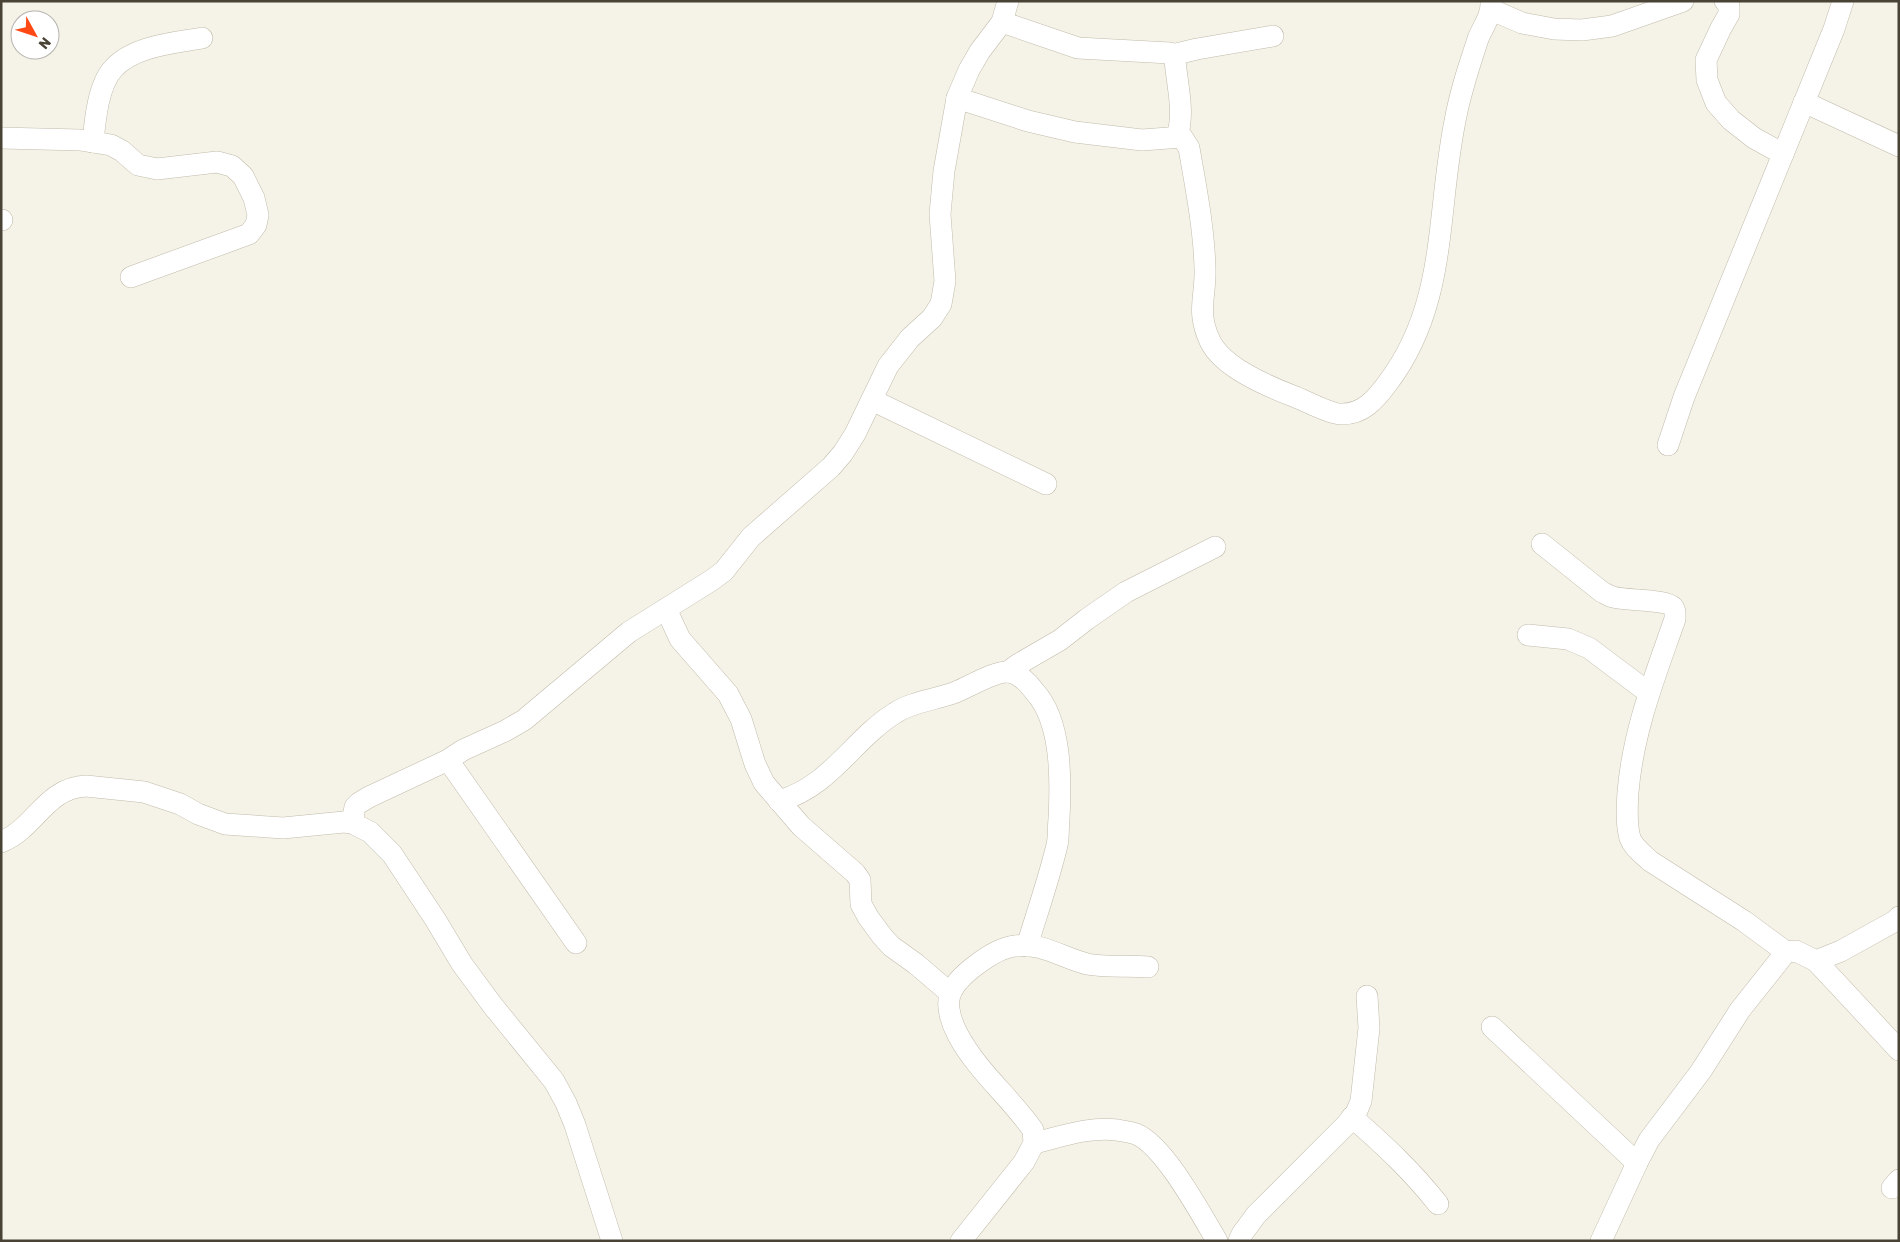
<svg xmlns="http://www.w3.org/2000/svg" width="1900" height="1242" viewBox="0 0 1900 1242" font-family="Rubik,sans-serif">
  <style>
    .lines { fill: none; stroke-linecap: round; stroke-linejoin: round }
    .minor-casing { stroke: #c1bbaa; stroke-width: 22 }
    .minor { stroke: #fff; stroke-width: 21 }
  </style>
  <rect width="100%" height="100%" fill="#f5f2e8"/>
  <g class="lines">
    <!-- minor casing -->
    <g class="minor-casing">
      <g id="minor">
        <polyline points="1725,1 1729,5 1729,14 1721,28 1706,60 1707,80 1716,103 1731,120 1754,138 1783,154"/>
        <polyline points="1492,10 1522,23 1554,29 1582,30 1612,26 1683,1"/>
        <path d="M1002,22L1078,48L1170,53L1175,60C1177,85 1185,112 1177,137"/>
        <polyline points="1172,55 1197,49 1273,36"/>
        <path d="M957,98L1028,121L1075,132L1142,140L1182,137L1189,148C1196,188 1204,229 1205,269C1206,297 1196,311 1210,341C1222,367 1267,386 1293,396C1304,400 1332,415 1342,414C1363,414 1375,400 1387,384C1448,304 1436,214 1455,121C1460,93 1469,66 1478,39C1483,26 1492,16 1491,1"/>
        <polyline points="1804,102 1899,146"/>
        <polyline points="1,138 80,140 111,145 122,151 138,165 157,169 217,162 232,166 243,176 254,198 258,215 256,225 249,234 131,277"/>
        <path d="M93,142C95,121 98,85 113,69C133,46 174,43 202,38"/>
        <polyline points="1,220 2,220"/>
        <polyline points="872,400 1046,484"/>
        <polyline points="1668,445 1684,397 1834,29 1843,1"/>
        <path d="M1542,544L1602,592C1606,594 1609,596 1613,597C1627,601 1665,599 1673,607C1676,611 1675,614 1675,619C1655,676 1633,731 1628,792C1627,807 1626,824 1630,838C1633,847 1643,854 1650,861L1744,921L1786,952L1740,1010L1701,1071L1649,1140L1637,1163L1601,1241"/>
        <polyline points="666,609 680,639 728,694 741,719 755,764 764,783 801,826 855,873 860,880 861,904 868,917 882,936 891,946 916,964 950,993"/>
        <polyline points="1528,635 1568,639 1589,648 1649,693"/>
        <polyline points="1008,672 1017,665 1060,640 1087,619 1126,592 1215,547"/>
        <polyline points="448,760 576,943"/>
        <path d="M779,801C831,786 852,740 895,713C913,701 936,700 956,692C969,687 994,671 1008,672C1019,673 1029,684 1035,692C1062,722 1061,780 1059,819C1058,827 1059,837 1057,845C1049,879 1037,913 1027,946"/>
        <polyline points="352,823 355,807 359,803 369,797 448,760 463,750 505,731 524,720 629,632 712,580 724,571 751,537 831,467 843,453 855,434 888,366 910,338 932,318 941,304 945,281 940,214 944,171 957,98 969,70 980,51 1002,22 1008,1"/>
        <path d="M1,842C36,828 45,788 86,786L144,792L180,804L198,814L225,824L283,828L344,822L352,823L370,832L392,854L435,919L462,964L493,1006L554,1081L566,1103L575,1125L612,1241"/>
        <polyline points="1786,952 1796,951 1816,961 1841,951 1895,921 1899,917"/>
        <polyline points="1816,961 1899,1050"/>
        <polyline points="1492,1027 1637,1163"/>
        <path d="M1352,1117C1385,1146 1411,1170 1438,1204"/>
        <path d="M1034,1143C1060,1137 1090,1126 1117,1130C1123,1131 1131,1132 1136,1134C1164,1145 1201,1214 1217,1241"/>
        <polyline points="1892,1188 1899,1180"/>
        <path d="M961,1241L1024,1162L1034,1143L1033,1130C1010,1097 977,1071 958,1035C952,1024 946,1007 950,995C956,976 995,948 1015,946C1041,942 1063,958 1087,964C1107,968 1128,965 1148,967"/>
        <polyline points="1239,1241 1242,1234 1256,1215 1346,1125 1356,1113 1361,1101 1369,1028 1367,996"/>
      </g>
    </g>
    <!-- minor -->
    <use href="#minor" class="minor"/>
  </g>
  <!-- border -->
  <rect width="1900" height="1242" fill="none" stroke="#494336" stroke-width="5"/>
  <!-- north arrow -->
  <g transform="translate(35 35) rotate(130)"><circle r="24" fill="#ffffff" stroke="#b6b4af"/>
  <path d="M0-4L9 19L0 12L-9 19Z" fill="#ff4915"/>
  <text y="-8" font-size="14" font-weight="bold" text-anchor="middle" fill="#494336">N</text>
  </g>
</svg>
